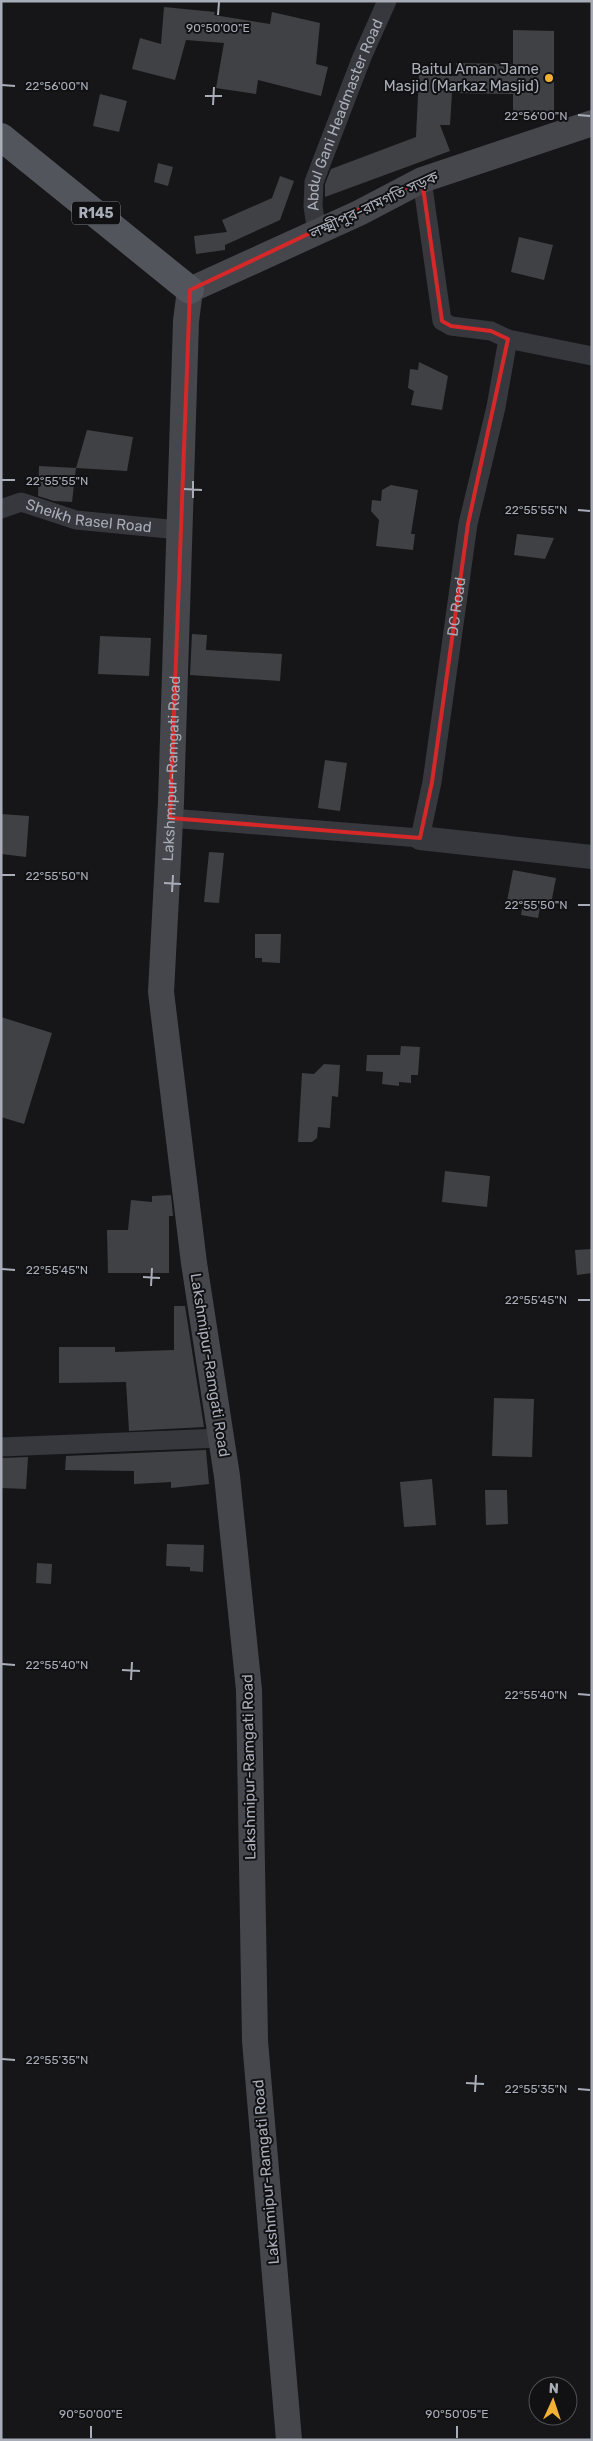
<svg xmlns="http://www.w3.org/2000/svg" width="593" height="2441" viewBox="0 0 593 2441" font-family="Rubik,'Noto Sans Bengali',sans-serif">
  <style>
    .building { fill: #404145 }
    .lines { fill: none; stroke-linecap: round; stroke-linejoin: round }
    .minor { stroke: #37383d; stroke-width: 19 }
    .tertiary { stroke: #37383d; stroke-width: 24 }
    .secondary { stroke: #45474d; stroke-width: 26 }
    .primary { stroke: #53555c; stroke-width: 28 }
    .marked { fill: none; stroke: #d62828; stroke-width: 4; stroke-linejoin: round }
    .ticks { fill: none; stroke: #a8adb8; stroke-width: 2 }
    .poi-dot { fill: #f2b134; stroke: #111113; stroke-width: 2 }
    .labels { text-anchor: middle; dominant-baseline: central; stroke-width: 4; stroke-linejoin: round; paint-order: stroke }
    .shield { fill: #111113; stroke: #7b7e86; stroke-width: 1 }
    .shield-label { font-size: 14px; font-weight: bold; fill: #a8adb8 }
    .poi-label { font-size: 15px; fill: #a8adb8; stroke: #111113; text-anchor: end }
    .street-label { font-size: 15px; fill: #a8adb8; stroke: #111113 }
    .ticks-label { font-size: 12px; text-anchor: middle; fill: #a8adb8; stroke: #111113; stroke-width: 4; stroke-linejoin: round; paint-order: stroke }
  </style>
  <rect width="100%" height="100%" fill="#161618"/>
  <!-- building -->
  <g class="building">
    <polygon points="164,7 215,12 214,15 270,24 272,12 320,23 316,64 328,67 321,96 258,80 256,94 216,88 224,43 186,40 175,80 132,69 140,38 161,44"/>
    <polygon points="513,30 554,31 554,115 513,115 513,94 452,93 450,125 440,125 450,151 325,197 325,184 331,169 416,137 419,74 456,76 456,63 513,64"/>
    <polygon points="100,94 127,101 119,132 93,126"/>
    <polygon points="158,163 173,167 168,186 154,182"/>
    <polygon points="280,176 294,181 280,220 225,245 225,250 196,254 194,236 227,232 222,220 272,198"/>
    <polygon points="519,237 553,245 544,280 511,272"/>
    <polygon points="419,362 448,376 442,410 411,405 414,391 408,388 410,369 418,370"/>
    <polygon points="87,430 133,437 127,471 76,468"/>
    <polygon points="39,466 76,468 72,502 54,501 38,496"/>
    <polygon points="391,485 418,490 411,534 415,534 413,550 376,546 379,520 371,511 372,500 381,501 382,490"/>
    <polygon points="517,534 554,538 545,559 514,555"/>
    <polygon points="192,634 207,635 206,650 282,654 280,681 190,675"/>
    <polygon points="100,636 151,638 149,676 98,674"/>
    <polygon points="325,760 347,763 340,811 318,808"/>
    <polygon points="1,814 29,816 26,857 1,854"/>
    <polygon points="209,852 224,853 219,903 204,902"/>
    <polygon points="513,870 556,878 550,909 540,908 538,918 521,915 523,904 507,901"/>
    <polygon points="255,934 281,934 280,963 262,962 262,958 255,958"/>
    <polygon points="1,1017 52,1033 24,1124 1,1117"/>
    <polygon points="401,1046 420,1047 418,1075 411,1075 411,1083 399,1082 399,1086 382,1084 383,1072 366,1071 367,1055 400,1055"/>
    <polygon points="324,1064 340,1065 338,1097 332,1096 330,1128 318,1127 317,1138 312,1142 298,1142 302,1073 314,1074"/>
    <polygon points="445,1171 490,1176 487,1207 442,1202"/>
    <polygon points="171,1195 173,1216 169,1216 169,1273 108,1273 107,1230 128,1230 131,1200 152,1202 152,1196"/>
    <polygon points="592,1249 592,1273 577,1275 575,1250"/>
    <polygon points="174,1306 185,1306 204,1427 129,1431 126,1382 59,1383 59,1347 115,1347 115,1352 174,1350"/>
    <polygon points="494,1398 534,1399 532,1457 492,1456"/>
    <polygon points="206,1450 209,1484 171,1488 171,1482 134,1484 134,1471 65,1470 66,1456"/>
    <polygon points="28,1457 26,1489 1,1488 1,1458"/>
    <polygon points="432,1479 436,1525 404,1527 400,1482"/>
    <polygon points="485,1490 507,1490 508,1524 486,1525"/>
    <polygon points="167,1544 204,1545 203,1572 190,1571 190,1567 166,1566"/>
    <polygon points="37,1563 52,1564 51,1584 36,1583"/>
  </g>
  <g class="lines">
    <!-- minor -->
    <g class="minor">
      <path id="s1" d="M317,233L313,206L314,182L362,57L387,1"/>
      <polyline points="508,339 592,356"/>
      <path id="s2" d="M1,509L21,502L76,520L179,530"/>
      <path id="s3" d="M170,818L420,838L432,782L468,524L496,407L508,339L491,331L451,326L442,321L422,180"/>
      <polyline points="1,1447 221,1438"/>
    </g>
    <!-- tertiary -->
    <polyline class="tertiary" points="420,838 592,857"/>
    <!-- secondary -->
    <path class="secondary" id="s4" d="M289,2440L255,2041L249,1690L227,1476L194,1263L161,992L171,802L186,321L190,290L359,213L422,180L592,123"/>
    <!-- primary -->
    <polyline class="primary" points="1,137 190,290"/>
  </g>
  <!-- marked area -->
  <path class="marked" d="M422,180L442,321L451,326L491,331L508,339L468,524L432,782L420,838L170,818L190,290Z"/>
  <!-- ticks -->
  <path class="ticks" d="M218,15L219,2M2,85L15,86M205,96H222M213,105L214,87M578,115L590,116M2,480H15M184,489L202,490M193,498V481M578,510L590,511M2,875H15M164,883L181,884M172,892L173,875M578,905H590M2,1269L15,1270M143,1277L160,1278M151,1286L152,1268M578,1300H590M2,1664L15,1665M122,1670L140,1671M131,1680L132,1662M578,1694L590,1695M2,2059L15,2060M466,2083L484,2084M578,2089L590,2090M475,2092L476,2075M91,2438V2426M457,2438V2426"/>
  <!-- markers -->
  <circle class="poi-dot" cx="549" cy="78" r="5"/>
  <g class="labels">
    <!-- shield labels -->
    <rect class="shield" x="72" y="201.5" width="48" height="23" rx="4"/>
    <g class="shield-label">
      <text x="96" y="213">R145</text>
    </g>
    <!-- poi labels -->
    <g class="poi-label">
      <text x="539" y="69">Baitul Aman Jame<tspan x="539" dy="17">Masjid (Markaz Masjid)</tspan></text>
    </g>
    <!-- street labels -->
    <g class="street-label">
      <text stroke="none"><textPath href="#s1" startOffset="124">Abdul Gani Headmaster Road</textPath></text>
      <text transform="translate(374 205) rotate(-25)">লক্ষ্মীপুর-রামগতি সড়ক</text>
      <text stroke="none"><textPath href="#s2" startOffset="91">Sheikh Rasel Road</textPath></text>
      <text stroke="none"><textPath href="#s3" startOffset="485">DC Road</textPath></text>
      <text stroke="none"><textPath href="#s4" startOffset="1679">Lakshmipur-Ramgati Road</textPath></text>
      <text transform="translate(210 1365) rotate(81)">Lakshmipur-Ramgati Road</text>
      <text transform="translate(249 1767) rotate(-91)">Lakshmipur-Ramgati Road</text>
      <text transform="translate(266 2172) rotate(-95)">Lakshmipur-Ramgati Road</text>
    </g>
  </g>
  <g class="ticks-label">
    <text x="218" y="32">90°50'00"E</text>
    <text x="57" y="90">22°56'00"N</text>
    <text x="536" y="120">22°56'00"N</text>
    <text x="57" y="485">22°55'55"N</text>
    <text x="536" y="514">22°55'55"N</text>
    <text x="57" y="880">22°55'50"N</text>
    <text x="536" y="909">22°55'50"N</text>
    <text x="57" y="1274">22°55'45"N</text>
    <text x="536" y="1304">22°55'45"N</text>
    <text x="57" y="1669">22°55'40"N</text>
    <text x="536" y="1699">22°55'40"N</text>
    <text x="57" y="2064">22°55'35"N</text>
    <text x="536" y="2093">22°55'35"N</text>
    <text x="91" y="2418">90°50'00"E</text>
    <text x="457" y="2418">90°50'05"E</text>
  </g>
  <!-- border -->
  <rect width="593" height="2441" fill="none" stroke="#a8adb8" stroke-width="5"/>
  <!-- north arrow -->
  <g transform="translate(553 2401) rotate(3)"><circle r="24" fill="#111113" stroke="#4d4f55"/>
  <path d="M0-4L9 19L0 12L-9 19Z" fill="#f2b134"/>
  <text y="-8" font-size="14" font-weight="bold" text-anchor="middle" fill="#a8adb8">N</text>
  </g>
</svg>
